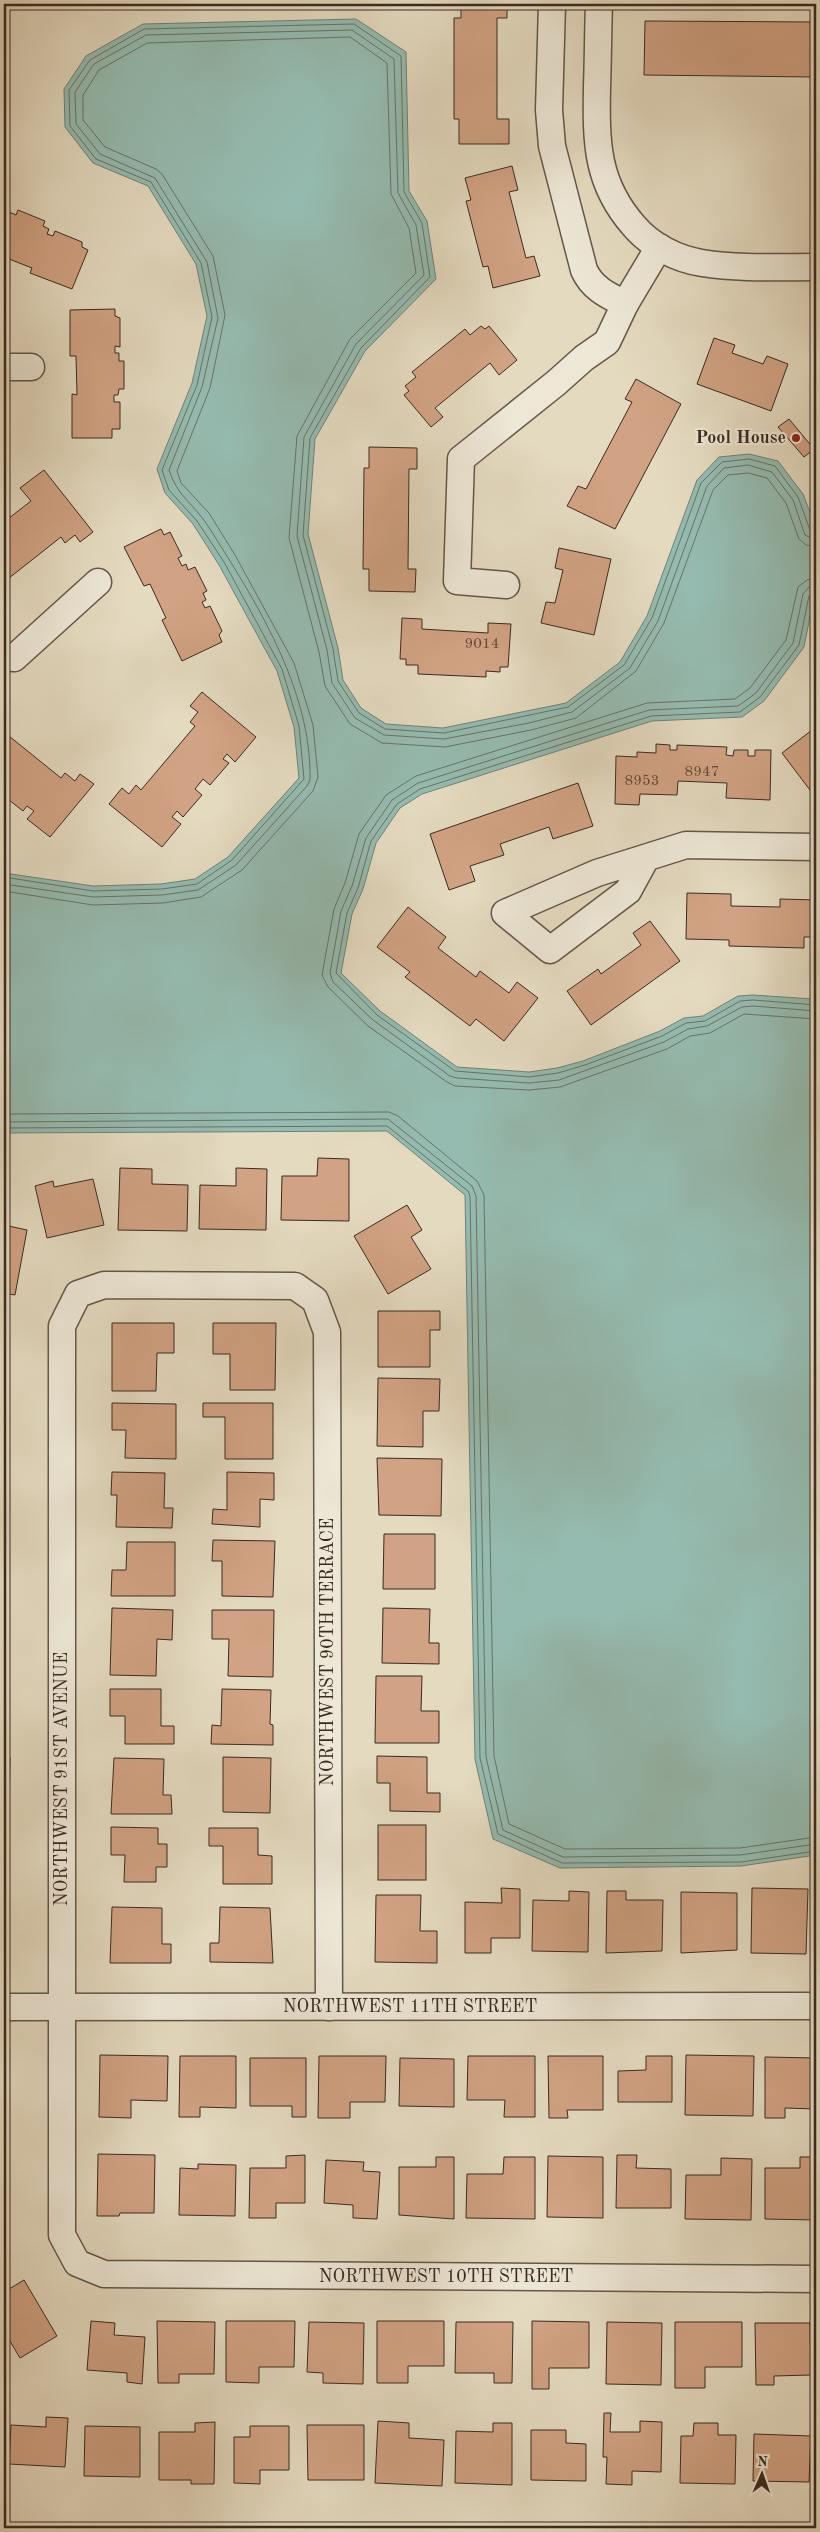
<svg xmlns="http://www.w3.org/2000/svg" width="820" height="2532" viewBox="0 0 820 2532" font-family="'Old Standard TT',serif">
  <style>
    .water { fill: #95bbb0; stroke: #718177 }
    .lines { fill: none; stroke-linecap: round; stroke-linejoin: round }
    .shore { stroke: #687268; stroke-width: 1 }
    .building { fill: #d1a283; stroke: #3b2a21 }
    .street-casing { stroke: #655649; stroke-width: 29 }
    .street { stroke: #ede7d6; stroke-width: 26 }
    .poi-dot { fill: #8f2418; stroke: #ede7d6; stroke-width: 2 }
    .labels { text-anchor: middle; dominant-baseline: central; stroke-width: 4.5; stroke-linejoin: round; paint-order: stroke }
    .number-label { font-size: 15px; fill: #60483a }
    .poi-label { font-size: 18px; font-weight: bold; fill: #3b2a21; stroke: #ede7d6; text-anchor: end }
    .street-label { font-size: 18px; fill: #3b2a21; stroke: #ede7d6 }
  </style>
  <rect width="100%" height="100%" fill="#e4dac0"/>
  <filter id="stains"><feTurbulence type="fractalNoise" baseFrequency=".004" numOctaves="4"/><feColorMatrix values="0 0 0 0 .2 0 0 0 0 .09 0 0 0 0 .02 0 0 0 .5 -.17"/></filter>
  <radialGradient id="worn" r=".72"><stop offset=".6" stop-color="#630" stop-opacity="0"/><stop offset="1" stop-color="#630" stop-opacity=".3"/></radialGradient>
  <!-- water -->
  <polygon class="water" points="356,19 406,52 409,191 427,221 436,279 365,351 315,439 308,534 338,648 343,680 361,708 386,724 443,728 566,703 620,662 647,616 697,480 719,457 749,454 778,461 803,494 813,520 816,543 816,586 804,647 764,701 742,717 652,721 422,794 400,808 376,843 363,889 352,914 341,973 380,1011 457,1067 529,1072 557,1068 583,1061 660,1031 684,1018 703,1016 738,996 753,995 813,999 816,1001 816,1855 741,1866 560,1868 493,1839 475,1759 465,1195 387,1131 4,1133 4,873 93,886 161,884 195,879 228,857 299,778 294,727 277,671 219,565 193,524 165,493 157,469 192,383 207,316 196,264 148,186 93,163 65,127 64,89 86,56 143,24"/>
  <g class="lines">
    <!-- shore -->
    <g class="shore">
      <polyline points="816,578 807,580 798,587 786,640 750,688 735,699 647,703 416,776 386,795 359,834 345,883 334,909 322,975 328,987 368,1026 447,1082 455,1086 529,1090 560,1087 667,1049 690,1036 710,1033 744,1014 816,1019"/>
      <polyline points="816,585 809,587 803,594 793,643 756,693 738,706 649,710 418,783 392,800 366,838 352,886 341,911 330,973 333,982 373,1020 450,1076 457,1078 529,1083 559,1080 664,1042 688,1029 707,1026 742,1007 753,1006 816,1011"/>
      <polyline points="816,592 809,596 799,645 760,697 740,712 651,716 420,789 397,804 371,841 358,888 347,913 336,973 377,1015 455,1071 529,1077 558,1073 585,1065 662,1036 686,1023 705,1021 740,1001 753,1000 816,1005"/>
      <polyline points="4,877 93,891 162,889 197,884 232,860 304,779 299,726 282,669 224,562 197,521 169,490 162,470 197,385 212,317 201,263 151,182 96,159 70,126 69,90 90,60 144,29 354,24 401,56 404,192 422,223 430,277 361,348 310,438 303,535 333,649 338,681 359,713 385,729 444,733 568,707 624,665 652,618 701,483 722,462 749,459 775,466 798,497 810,530 816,534"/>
      <path d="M4,884L93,897L162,895L198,890L236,865L307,786L310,780C312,689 255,600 208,526C194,504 177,496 169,470L202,387L218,318L207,262L155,178L100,154L76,124L75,92L94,64L146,35L352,30L394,59L398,193L416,225L424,275L356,344L304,437L297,536L327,650L332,683L355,718L384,735L444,739L529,723L572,712L630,668L658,621L707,486L724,468L748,465L772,472L793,500L805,535L816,540"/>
      <polyline points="4,891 93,905 163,903 201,897 242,870 313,791 318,777 313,725 294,663 235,555 209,513 181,483 177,471 210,388 225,315 213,256 162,174 156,169 105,147 83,120 83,95 99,70 147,43 350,37 387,63 391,194 409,228 416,273 350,339 297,436 289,538 319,652 325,686 350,724 382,743 445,747 531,730 576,718 636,671 664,623 713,490 728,475 748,473 767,478 786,503 799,539 806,545 816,547"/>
      <polyline points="4,1114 389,1112 398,1116 477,1181 484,1195 494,1756 509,1824 565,1849 740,1848 816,1837"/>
      <polyline points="4,1122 388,1119 472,1186 476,1196 486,1757 503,1830 563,1857 740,1855 816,1844"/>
      <polyline points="4,1128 387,1126 468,1191 470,1196 480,1758 498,1834 562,1863 741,1862 816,1851"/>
    </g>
  </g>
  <!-- building -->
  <g class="building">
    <polygon points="461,4 507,4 507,18 497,18 497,119 509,119 509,144 459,144 459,119 454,119 454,18 461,18"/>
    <polygon points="645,21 816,22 816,77 644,75"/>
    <polygon points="512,166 518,190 509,192 526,258 534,256 540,276 493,288 488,266 483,267 466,201 471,200 465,178"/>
    <polygon points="18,210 45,221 43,226 49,229 47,234 53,236 55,231 82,242 82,247 88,250 72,289 30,273 32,268 4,257 4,216 7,217 9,212 16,215"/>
    <polygon points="115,309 115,316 120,318 120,347 115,346 115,353 119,353 119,361 124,361 124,389 119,389 118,395 114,395 114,402 120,402 120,429 112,429 112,438 72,438 72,394 77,395 76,356 70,356 70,310"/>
    <polygon points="481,326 485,329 489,326 517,360 499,375 490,363 435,408 443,417 431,427 404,395 409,391 405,386 416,377 412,372 465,329 470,335"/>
    <polygon points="714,338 735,345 732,353 763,364 767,356 788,364 771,411 697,384"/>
    <polygon points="636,379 681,404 615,529 567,506 578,486 586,489 632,402 625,399"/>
    <polygon points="789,419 814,449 804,457 778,427"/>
    <polygon points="369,447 417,448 417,469 409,469 408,569 416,569 415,592 369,591 369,569 363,569 364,468 369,468"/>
    <polygon points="44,470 93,532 80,542 75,535 65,543 61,537 4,582 4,522 31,501 20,488"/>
    <polygon points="161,529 164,535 170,532 182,556 178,558 182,566 186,564 188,570 195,567 207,591 203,593 206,600 202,602 205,608 210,606 222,631 219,635 222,642 182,661 162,620 166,618 150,584 144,586 124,547"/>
    <polygon points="559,548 611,559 594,635 541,623 546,602 555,603 563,570 555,568"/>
    <polygon points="402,618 422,619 422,629 488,633 488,623 511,624 508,667 500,667 500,672 486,671 486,677 418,674 418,665 406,665 406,659 400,659"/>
    <polygon points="202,692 256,737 235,762 227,754 223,759 229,763 210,785 203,779 195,789 202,795 183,817 177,811 172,817 181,824 162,847 109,804 122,788 129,794 136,785 141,790 195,726 190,722 198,712 190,706"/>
    <polygon points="816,727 816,798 782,753"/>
    <polygon points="4,732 61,778 65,773 75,781 80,774 94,784 50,837 27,819 34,811 27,806 23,811 4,796 7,788 4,786"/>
    <polygon points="656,744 670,745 670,750 677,750 677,745 727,747 726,755 733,756 734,750 748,750 748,756 755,756 755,750 771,750 770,800 726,798 727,783 678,781 677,795 640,794 639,805 615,804 616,756 637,757 637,752 656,753"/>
    <polygon points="578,783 593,826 553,839 549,827 500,844 504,855 470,866 475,881 449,890 430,834"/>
    <polygon points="687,893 731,894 731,906 780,907 780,899 816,900 816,937 804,937 804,948 729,946 729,940 686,939"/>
    <polygon points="408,907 446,937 438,948 476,977 480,971 509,993 517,982 538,998 504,1041 476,1019 470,1026 405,977 410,972 377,947"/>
    <polygon points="650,921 680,961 591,1025 567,991 598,969 601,974 641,945 633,933"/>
    <polygon points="318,1158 349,1159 349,1221 281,1220 282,1176 317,1176"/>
    <polygon points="120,1168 152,1169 152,1184 188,1185 187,1231 118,1230"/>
    <polygon points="236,1168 267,1169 266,1230 199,1229 200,1185 236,1186"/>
    <polygon points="93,1179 104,1225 47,1238 35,1186 53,1181 54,1187"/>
    <polygon points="407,1205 422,1230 411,1237 431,1269 388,1294 354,1236"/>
    <polygon points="4,1225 27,1230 15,1295 4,1293"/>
    <polygon points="4,1309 9,1310 4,1365"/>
    <polygon points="378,1311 440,1311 440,1330 430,1330 430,1367 378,1367"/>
    <polygon points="112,1323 174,1323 174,1353 157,1353 156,1391 112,1391"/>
    <polygon points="213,1323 276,1323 275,1390 230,1390 230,1354 213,1354"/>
    <polygon points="4,1378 9,1378 8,1446 4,1446"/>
    <polygon points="378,1378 440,1379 439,1411 423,1411 423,1447 377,1446"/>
    <polygon points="112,1403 176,1404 176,1459 125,1458 126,1430 112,1430"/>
    <polygon points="203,1403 273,1403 273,1459 225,1459 225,1417 203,1417"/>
    <polygon points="377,1458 442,1459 441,1516 379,1515"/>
    <polygon points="4,1459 8,1459 7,1515 4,1515"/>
    <polygon points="112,1472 165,1473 164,1508 173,1508 172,1528 116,1527 117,1495 111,1495"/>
    <polygon points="227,1472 274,1473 274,1500 260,1499 260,1527 212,1524 213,1509 227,1510"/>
    <polygon points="4,1527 9,1527 8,1595 4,1595"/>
    <polygon points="384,1534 435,1534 435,1589 383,1589"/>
    <polygon points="213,1540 275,1541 273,1597 222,1596 222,1561 212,1561"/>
    <polygon points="127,1542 175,1542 175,1596 111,1596 112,1570 126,1570"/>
    <polygon points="112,1608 173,1610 172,1640 157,1639 156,1676 110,1675"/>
    <polygon points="383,1608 430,1609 429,1643 439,1643 439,1664 382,1663"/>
    <polygon points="212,1610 274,1610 273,1677 228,1676 229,1639 212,1639"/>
    <polygon points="4,1636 8,1636 7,1662 4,1661"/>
    <polygon points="4,1675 9,1675 8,1742 4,1742"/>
    <polygon points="376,1676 422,1676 421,1711 439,1711 439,1743 375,1743"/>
    <polygon points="110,1689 161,1689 161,1726 174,1726 174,1744 125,1744 125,1716 110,1716"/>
    <polygon points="222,1689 271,1690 270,1724 273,1725 273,1745 211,1744 212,1725 221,1726"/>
    <polygon points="377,1756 427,1757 427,1793 440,1793 440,1812 390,1811 390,1783 377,1783"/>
    <polygon points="4,1757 10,1757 9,1812 4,1812"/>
    <polygon points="223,1757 271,1758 270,1813 223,1812"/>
    <polygon points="114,1758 164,1759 163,1795 171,1795 172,1814 111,1814"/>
    <rect x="378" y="1825" width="48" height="55"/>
    <polygon points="111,1827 158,1828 158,1844 167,1844 167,1867 156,1867 156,1882 124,1882 125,1855 111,1855"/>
    <polygon points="209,1828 258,1828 258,1855 272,1856 272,1884 223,1884 223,1846 209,1846"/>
    <rect x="4" y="1852" width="3" height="27"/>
    <polygon points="501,1888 520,1889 520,1938 491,1938 491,1953 465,1953 465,1902 502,1903"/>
    <polygon points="752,1888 808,1889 806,1954 751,1953"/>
    <polygon points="569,1891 589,1892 588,1952 532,1951 533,1900 569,1901"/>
    <polygon points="607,1891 626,1891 626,1900 663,1900 662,1951 606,1953"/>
    <polygon points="681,1892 737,1893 737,1950 681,1953"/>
    <polygon points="376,1895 421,1895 420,1931 437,1931 437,1963 375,1962"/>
    <rect x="4" y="1903" width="2" height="55"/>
    <polygon points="112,1907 162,1908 162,1944 171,1944 171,1963 110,1963"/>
    <polygon points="220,1907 270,1908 273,1963 210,1962 210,1943 219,1943"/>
    <rect x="4" y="2045" width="2" height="54"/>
    <polygon points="100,2055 168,2056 167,2101 131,2100 131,2118 99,2117"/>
    <polygon points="686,2055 754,2056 753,2116 685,2115"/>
    <polygon points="180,2056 236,2056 236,2108 200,2107 200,2117 179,2117"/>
    <polygon points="319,2056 386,2056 385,2102 350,2102 350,2118 318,2118"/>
    <polygon points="468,2056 535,2056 535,2117 504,2117 505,2100 467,2100"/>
    <polygon points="548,2056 603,2056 603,2110 567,2110 568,2118 549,2118"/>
    <polygon points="646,2056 672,2056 672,2102 618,2102 618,2071 646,2070"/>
    <polygon points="765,2057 816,2058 816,2109 785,2108 785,2118 765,2118"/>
    <polygon points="250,2058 306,2058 306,2117 292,2117 292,2106 250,2106"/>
    <polygon points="400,2058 454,2059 454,2107 399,2106"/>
    <polygon points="98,2154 155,2155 154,2213 120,2213 119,2216 97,2216"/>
    <polygon points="305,2155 305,2203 276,2203 276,2218 249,2218 250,2168 286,2168 286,2156"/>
    <polygon points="617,2155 637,2155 636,2168 671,2169 671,2208 616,2208"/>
    <polygon points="548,2156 603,2157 603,2218 547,2217"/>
    <polygon points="436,2157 454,2157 454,2219 399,2215 399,2167 436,2167"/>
    <polygon points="504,2157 535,2157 535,2219 466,2218 467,2174 503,2174"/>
    <polygon points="800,2157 816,2157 816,2220 765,2219 765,2168 800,2168"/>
    <polygon points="721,2158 752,2159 751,2220 685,2219 686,2175 721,2175"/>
    <polygon points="326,2160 364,2162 363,2171 380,2172 377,2219 353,2218 353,2205 324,2203"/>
    <polygon points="198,2164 236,2165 235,2216 179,2215 180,2168 198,2169"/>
    <polygon points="24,2280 57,2336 20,2358 4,2331 4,2292"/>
    <polygon points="91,2321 115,2323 114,2335 145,2337 142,2384 127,2382 127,2373 87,2370"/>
    <polygon points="157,2321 215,2322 214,2374 179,2374 179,2383 158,2383"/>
    <polygon points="226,2321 295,2321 294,2367 259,2367 259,2383 226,2382"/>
    <polygon points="377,2321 444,2321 444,2366 408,2366 408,2383 377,2383"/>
    <polygon points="532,2321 589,2322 589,2368 549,2368 549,2389 532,2389"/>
    <polygon points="309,2322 364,2323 363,2384 323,2383 323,2373 307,2372"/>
    <polygon points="456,2322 513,2322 512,2383 494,2383 494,2373 455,2373"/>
    <polygon points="607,2322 662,2323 661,2385 606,2384"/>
    <polygon points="675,2322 742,2322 742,2367 705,2367 705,2388 675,2388"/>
    <polygon points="755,2323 810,2323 811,2375 774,2376 774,2385 756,2385"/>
    <polygon points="604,2413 611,2413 610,2432 640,2432 640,2421 662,2422 661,2472 632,2471 632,2485 606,2484 607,2457 603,2457"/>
    <polygon points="46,2417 68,2418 65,2467 9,2464 11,2425 46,2427"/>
    <polygon points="378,2421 409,2423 409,2438 444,2440 442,2486 375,2483"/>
    <polygon points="215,2422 214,2484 191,2484 191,2480 159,2480 159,2432 195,2432 195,2423"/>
    <polygon points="493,2423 512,2423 512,2485 455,2483 456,2431 493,2432"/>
    <polygon points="694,2423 718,2423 718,2435 736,2435 735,2484 680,2483 681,2436 693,2436"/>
    <polygon points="307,2425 364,2425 364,2480 308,2480"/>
    <polygon points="85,2426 140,2427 140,2477 84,2476"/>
    <polygon points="250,2426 289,2426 289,2470 260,2470 260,2484 234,2483 234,2437 250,2437"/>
    <polygon points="531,2430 566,2430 566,2443 586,2444 586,2481 531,2480"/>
    <polygon points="754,2434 811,2436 809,2482 753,2481"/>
  </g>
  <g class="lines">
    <!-- street casing -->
    <g class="street-casing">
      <g id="street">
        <path d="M599,4C598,32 598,59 597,87C596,142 596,183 634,226C651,246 677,259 702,263C739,269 779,267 816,267"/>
        <polyline points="625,304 659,247"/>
        <polyline points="4,367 31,367"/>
        <path d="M506,585L457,581L461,459L556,383L584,358L607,342L625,304C607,295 592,288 584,270L552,146L549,110L552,4"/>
        <polyline points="4,657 14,658 98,582"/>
        <polyline points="646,858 628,891 550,950 505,913 597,873 686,845 816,847"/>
        <polyline points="4,2007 816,2006"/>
        <polyline points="329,2007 327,1332 315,1300 295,1286 104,1285 78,1294 62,1326 62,2235 77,2263 104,2274 816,2279"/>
      </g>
    </g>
    <!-- street -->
    <use href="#street" class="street"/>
  </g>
  <!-- markers -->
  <circle class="poi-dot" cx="796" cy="438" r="5"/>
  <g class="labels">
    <!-- number labels -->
    <g class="number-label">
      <text x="482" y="644">9014</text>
      <text x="702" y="772">8947</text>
      <text x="642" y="781">8953</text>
    </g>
    <!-- poi labels -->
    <g class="poi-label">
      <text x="786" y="438">Pool House</text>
    </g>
    <!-- street labels -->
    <g class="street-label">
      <text transform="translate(328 1652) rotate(-90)">NORTHWEST 90TH TERRACE</text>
      <text transform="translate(62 1779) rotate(-90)">NORTHWEST 91ST AVENUE</text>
      <text x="410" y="2007">NORTHWEST 11TH STREET</text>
      <text x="446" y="2277">NORTHWEST 10TH STREET</text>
    </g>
  </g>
  <!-- margin -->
  <rect width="820" height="2532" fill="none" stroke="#e4dac0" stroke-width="20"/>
  <rect x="5" y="5" width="810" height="2522" fill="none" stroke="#3b2a21" stroke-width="2.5"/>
  <rect x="10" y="10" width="800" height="2512" fill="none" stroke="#3b2a21"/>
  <!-- north arrow -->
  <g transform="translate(762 2474) rotate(2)" stroke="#ede7d6" stroke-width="4" paint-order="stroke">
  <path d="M0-4L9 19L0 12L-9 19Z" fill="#3b2a21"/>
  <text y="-8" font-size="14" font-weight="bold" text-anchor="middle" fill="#3b2a21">N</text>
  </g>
  <rect width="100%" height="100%" filter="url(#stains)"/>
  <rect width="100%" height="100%" fill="url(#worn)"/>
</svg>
